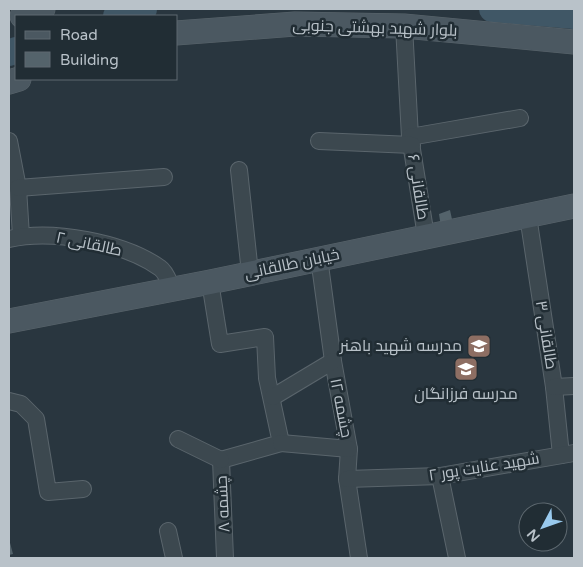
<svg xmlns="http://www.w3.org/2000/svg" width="583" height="567" viewBox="0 0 583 567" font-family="'Varela Round',Cairo,sans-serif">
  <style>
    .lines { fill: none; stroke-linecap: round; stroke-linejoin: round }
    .river { stroke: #405766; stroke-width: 26 }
    .building { fill: #54636b }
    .street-casing { stroke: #5a656c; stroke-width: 18 }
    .secondary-casing { stroke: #5a656c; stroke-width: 25 }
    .street { stroke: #3c484f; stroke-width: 16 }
    .secondary { stroke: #4b5861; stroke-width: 24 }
    .labels { text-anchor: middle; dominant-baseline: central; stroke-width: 5; stroke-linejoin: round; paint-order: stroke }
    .street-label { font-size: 16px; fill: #b9c2c9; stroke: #212d34 }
    .poi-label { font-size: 16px; fill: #b9c2c9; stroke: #212d34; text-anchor: end }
  </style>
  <rect width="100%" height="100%" fill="#29363f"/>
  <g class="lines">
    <!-- river -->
    <g class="river">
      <polyline points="492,9 574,16"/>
      <polyline points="116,16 144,9"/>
      <polyline points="9,53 16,50"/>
    </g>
  </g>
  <!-- building -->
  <g class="building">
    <polygon points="450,210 453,224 441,227 439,214"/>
    <polygon points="9,539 13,554 9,555"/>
  </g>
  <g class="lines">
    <!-- street casing -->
    <g class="street-casing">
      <g id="street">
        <polyline points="404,26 410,137 426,236"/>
        <polyline points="410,137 520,118"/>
        <polyline points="9,141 18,188 21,236"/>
        <polyline points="319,141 412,145"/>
        <polyline points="239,170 250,273"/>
        <polyline points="18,188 164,177"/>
        <polyline points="528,216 554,387 561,455"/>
        <path d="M9,239C52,229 124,242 160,268C166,272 169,282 172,288"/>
        <polyline points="319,258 333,361 349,449 347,479 359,558"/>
        <polyline points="210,282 220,344 265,337 267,378 281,443 221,460 225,558"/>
        <polyline points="554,387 574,386"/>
        <polyline points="273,397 333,361"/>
        <polyline points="9,401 21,404 36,419 48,492 83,489"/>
        <polyline points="178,439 221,460"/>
        <polyline points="281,443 349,449"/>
        <polyline points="440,476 457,558"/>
        <polyline points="347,479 440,476 574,453"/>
        <polyline points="168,531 174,558"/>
      </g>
    </g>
    <!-- secondary casing -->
    <g class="secondary-casing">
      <g id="secondary">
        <polyline points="22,16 43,9"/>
        <polyline points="176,33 295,24 404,26 574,42"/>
        <polyline points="9,82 19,79"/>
        <polyline points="9,321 210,282 574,206"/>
      </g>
    </g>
    <!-- street -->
    <use href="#street" class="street"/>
    <!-- secondary -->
    <use href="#secondary" class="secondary"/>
  </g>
  <!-- icons -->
  <defs>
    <g id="school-square" transform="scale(1.25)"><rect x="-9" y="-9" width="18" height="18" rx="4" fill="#8d6e63" stroke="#212d34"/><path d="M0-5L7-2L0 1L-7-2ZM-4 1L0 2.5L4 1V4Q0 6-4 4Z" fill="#fff"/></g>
  </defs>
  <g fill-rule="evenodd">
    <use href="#school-square" x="479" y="346"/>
    <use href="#school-square" x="466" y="369"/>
  </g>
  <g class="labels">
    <!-- street labels -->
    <g class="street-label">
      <text transform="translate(375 28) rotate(2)">بلوار شهید بهشتی جنوبی</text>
      <text transform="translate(418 187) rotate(81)">طالقانی ۶</text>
      <text transform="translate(89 244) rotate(12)">طالقانی ۲</text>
      <text transform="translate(292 264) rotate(-12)">خیابان طالقانی</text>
      <text transform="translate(546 335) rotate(81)">طالقانی ۳</text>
      <text transform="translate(341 408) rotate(79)">چشمه ۱۲</text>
      <text transform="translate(484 467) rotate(-9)">شهید عنایت پور ۲</text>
      <text transform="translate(223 504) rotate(-93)">چشمه ۸</text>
    </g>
    <!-- poi labels -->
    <g class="poi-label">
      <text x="462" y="346">مدرسه شهید باهنر</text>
      <text x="466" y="394" text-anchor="middle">مدرسه فرزانگان</text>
    </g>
  </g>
  <!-- border -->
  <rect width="583" height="567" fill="none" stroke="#b9c2c9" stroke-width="20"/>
  <!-- legend -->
  <rect x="15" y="15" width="162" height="65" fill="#212d34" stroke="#5e6970"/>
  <rect x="25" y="31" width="25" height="8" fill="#4b5861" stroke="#5e6970"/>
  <text x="60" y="40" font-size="15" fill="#b9c2c9">Road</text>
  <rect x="25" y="52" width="25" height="15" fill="#54636b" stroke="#5e6970"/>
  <text x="60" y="65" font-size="15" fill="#b9c2c9">Building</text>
  <!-- north arrow -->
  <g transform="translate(543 527) rotate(229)"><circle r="24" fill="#212d34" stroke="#5e6970"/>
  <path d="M0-4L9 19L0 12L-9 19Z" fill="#99caee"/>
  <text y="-8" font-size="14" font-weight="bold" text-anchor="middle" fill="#b9c2c9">N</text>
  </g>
</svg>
